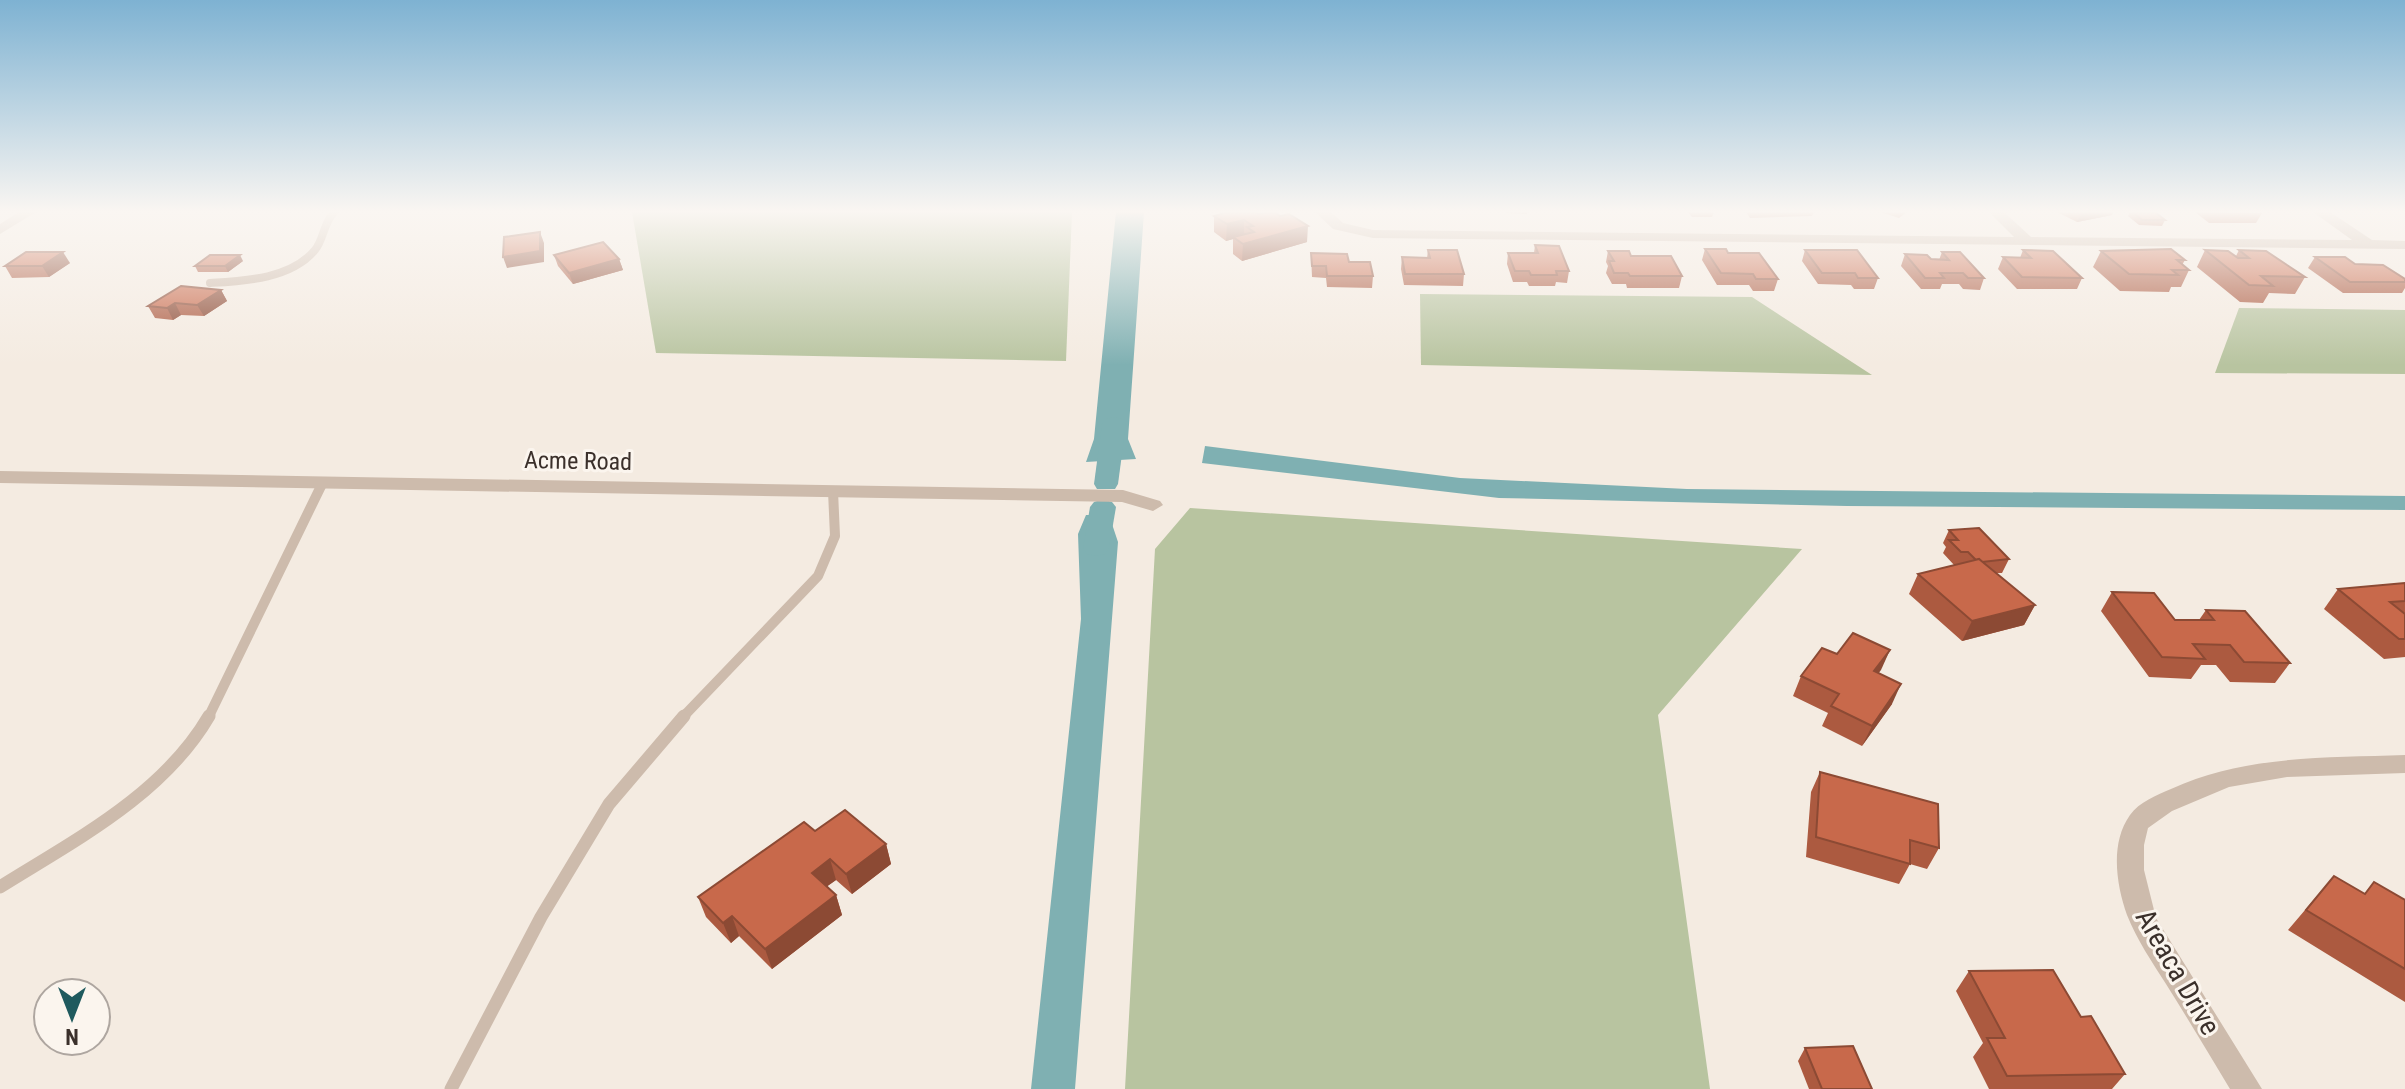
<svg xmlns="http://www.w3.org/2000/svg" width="2405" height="1089" viewBox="0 0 2405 1089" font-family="'Roboto Condensed',sans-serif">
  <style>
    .green { fill: #b8c4a0 }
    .water { fill: #7fb0b2 }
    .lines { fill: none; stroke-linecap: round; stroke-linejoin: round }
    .canal { fill: #7fb0b2; fill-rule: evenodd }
    .service-far2 { stroke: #cdbbac; stroke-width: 8 }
    .service-far1 { stroke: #cdbbac; stroke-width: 10 }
    .service { stroke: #cdbbac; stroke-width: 13 }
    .minor { fill: #cdbbac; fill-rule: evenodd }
    .wall { fill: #ac5a40 }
    .shaded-wall { fill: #8c4a34 }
    .building { fill: #c8694b; stroke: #8c4a34; stroke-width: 2 }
    .labels { text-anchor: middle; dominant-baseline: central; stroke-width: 6; stroke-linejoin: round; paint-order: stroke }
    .street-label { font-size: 24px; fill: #3b302b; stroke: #fbf5ee }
    .near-street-label { font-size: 28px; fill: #3b302b; stroke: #fbf5ee }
  </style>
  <rect width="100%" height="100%" fill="#f4ebe1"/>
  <!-- green -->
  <g class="green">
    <polygon points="632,212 1072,212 1066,361 656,353"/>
    <polygon points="1420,294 1752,297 1872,375 1421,365"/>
    <polygon points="2239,308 2405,310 2405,374 2215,373"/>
    <polygon points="1190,508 1802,549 1658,715 1710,1089 1125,1089 1155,549"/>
  </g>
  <!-- water -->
  <g class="water">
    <polygon points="1116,212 1144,212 1128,439 1136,459 1086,462 1094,439"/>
    <polygon points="1205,446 1460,478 1687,489 2405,496 2405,510 1847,506 1499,498 1202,463"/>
    <polygon points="1086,515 1109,515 1118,542 1075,1089 1031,1089 1081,619 1078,534"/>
  </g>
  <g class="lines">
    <!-- canal -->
    <g class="canal">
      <polygon points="1114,417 1122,419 1126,424 1118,484 1115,489 1097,489 1094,484 1102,424 1106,419"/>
      <polygon points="1103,499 1112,502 1116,507 1109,548 1105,554 1096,556 1087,554 1083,548 1090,507 1094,502"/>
    </g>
    <!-- service-far2 -->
    <path class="service-far2" d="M210,283C244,281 291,279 315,250C324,239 323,224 334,212"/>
    <!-- service-far1 -->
    <g class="service-far1">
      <polyline points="208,718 323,482"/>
      <polyline points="682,718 818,576 835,536 833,491"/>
    </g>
    <!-- service -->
    <g class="service">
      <path d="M0,887C75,840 163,795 209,716"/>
      <polyline points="451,1089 541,917 609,804 684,716"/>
    </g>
    <!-- minor -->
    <g class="minor">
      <polygon points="19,212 36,212 0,234 0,224"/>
      <polygon points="1315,212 1331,212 1343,223 1373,230 2014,237 1989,212 2004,212 2031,237 2352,240 2313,212 2330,212 2372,240 2405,241 2405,249 1373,238 1333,229"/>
      <polygon points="0,471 1123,490 1160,501 1163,505 1153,511 1122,502 0,483"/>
      <path d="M2405,755V773L2287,777L2229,787L2172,811L2148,828L2144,845V870L2156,918L2262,1089H2230C2209,1054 2188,1019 2166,984C2152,962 2137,940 2127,915C2116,884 2110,843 2130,815C2139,802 2157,795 2171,789C2246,755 2324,758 2405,755Z"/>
    </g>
  </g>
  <!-- wall -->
  <g class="wall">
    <polygon points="1228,212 1307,242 1242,261 1233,254 1233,239 1226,241 1214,232 1214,216"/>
    <polygon points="1505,212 1527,212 1527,214 1506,213"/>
    <polygon points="1688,212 1714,212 1712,217 1692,217"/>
    <polygon points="1746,212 1814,212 1812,216 1750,218"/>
    <polygon points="1880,212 1907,212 1899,218"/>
    <polygon points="2057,212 2113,212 2112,215 2077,222"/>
    <polygon points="2130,212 2155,212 2165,220 2162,226 2139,225 2128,216"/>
    <polygon points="2195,212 2262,213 2256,223 2209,223"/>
    <polygon points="1535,245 1569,271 1567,283 1556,282 1555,286 1529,286 1527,282 1513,282 1507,264 1508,253 1534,253"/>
    <polygon points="1705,249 1728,253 1778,279 1774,291 1753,291 1749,285 1717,285 1702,260"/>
    <polygon points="1428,250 1464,274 1463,286 1404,285 1401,269 1402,257 1427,258"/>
    <polygon points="1805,250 1878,278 1874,289 1854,289 1851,285 1818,284 1802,261"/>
    <polygon points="2023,250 2082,278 2077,289 2017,289 1998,269 2003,257 2020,258"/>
    <polygon points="2205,250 2236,256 2239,250 2305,277 2295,294 2269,293 2263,303 2240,302 2197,267"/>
    <polygon points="1608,251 1631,256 1682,276 1679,288 1627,288 1626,284 1612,284 1606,273 1608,266 1606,262"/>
    <polygon points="2101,251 2185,260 2182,265 2189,270 2181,287 2171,287 2169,292 2120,291 2093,267"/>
    <polygon points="1942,252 1984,278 1980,290 1963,289 1959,284 1942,284 1940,289 1921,289 1901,266 1905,254 1931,259 1939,260"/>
    <polygon points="1311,253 1349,262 1373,276 1372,288 1327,287 1326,278 1312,277"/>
    <polygon points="554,255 619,259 623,270 573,284 558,266"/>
    <polygon points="2315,257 2355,264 2405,279 2405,288 2402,293 2343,293 2308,268"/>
    <polygon points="243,261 228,272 198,272 195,266"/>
    <polygon points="70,263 49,277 12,278 5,266"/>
    <polygon points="221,290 227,301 204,316 181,315 173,320 155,318 148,306"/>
    <polygon points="1949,530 2009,559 2002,573 1996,573 2035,605 2024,625 1962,641 1909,594 1918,574 1954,565 1943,553 1946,547 1943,543"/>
    <polygon points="2405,583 2405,657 2384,659 2324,609 2338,589"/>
    <polygon points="2112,592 2175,620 2199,620 2206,610 2290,663 2275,683 2230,682 2216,665 2201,665 2191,679 2149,677 2101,611"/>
    <polygon points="1890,650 1878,673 1892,704 1862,746 1822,726 1828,713 1793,696 1801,676 1837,654"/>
    <polygon points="1820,772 1939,848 1927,869 1910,864 1899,884 1806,857 1811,792"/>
    <polygon points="815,831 886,844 891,864 852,894 836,880 827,886 836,895 842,915 772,969 739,936 731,943 706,917 698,897"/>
    <polygon points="2334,876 2364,894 2374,882 2405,900 2405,1002 2288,930"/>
    <polygon points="1969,971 2081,1017 2125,1074 2112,1089 1989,1089 1973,1057 1983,1043 1956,991"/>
    <polygon points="1805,1048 1872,1089 1809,1089 1798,1061"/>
  </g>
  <!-- shaded-wall -->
  <g class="shaded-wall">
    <polygon points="2082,212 2113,212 2112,215 2077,222"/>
    <polygon points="1244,220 1244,236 1226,241 1227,224"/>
    <polygon points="1308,226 1307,242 1242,261 1243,244"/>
    <polygon points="540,232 544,243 544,262 507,268 503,257"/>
    <polygon points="63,252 70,263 49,277 42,266"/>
    <polygon points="240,255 243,261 228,272 225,266"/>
    <polygon points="619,259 623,270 573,284 569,273"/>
    <polygon points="221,290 227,301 204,316 197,305"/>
    <polygon points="175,303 181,315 173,320 167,308"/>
    <polygon points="2035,605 2024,625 1962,641 1972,621"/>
    <polygon points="1890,650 1881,670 1865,691 1874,671"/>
    <polygon points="1901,684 1892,704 1862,746 1872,726"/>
    <polygon points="886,844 891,864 852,894 846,874"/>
    <polygon points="830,859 836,880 818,893 812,873"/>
    <polygon points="836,895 842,915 772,969 765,949"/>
    <polygon points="732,916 739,936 731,943 723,923"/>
  </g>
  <!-- building -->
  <g class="building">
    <polygon points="1228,212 1256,212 1258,214 1275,212 1280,216 1289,214 1308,226 1243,244 1233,237 1254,232 1247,227 1253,226 1244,220 1227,224 1214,216"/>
    <polygon points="2133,212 2155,212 2165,220 2142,220"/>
    <polygon points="540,232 540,251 503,257 504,237"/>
    <polygon points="603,242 619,259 569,273 554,255"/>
    <polygon points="1535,245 1559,246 1569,271 1556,271 1557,275 1531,275 1529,271 1515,271 1508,253 1538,253"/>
    <polygon points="1705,249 1726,249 1728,253 1759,253 1778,279 1756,279 1753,274 1721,273"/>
    <polygon points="2171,249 2185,260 2177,260 2189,270 2172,270 2178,275 2129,274 2101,251"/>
    <polygon points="1428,250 1457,250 1464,274 1405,274 1402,257 1430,258"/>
    <polygon points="1805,250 1857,250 1878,278 1858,278 1855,273 1822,273"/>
    <polygon points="2023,250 2053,251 2082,278 2022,277 2003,257 2031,258"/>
    <polygon points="2205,250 2228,251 2238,258 2249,258 2239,250 2266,251 2305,277 2261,276 2273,286 2249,285"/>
    <polygon points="1608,251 1629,251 1631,256 1671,256 1682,276 1630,276 1628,273 1614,273 1609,261 1614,261"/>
    <polygon points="26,252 63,252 42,266 5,266"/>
    <polygon points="1942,252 1960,252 1984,278 1968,278 1963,273 1940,273 1944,278 1925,278 1905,254 1927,255 1931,259 1949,260"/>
    <polygon points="1311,253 1347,254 1349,262 1370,262 1373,276 1327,276 1326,266 1312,266"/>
    <polygon points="210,255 240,255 225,266 195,266"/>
    <polygon points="2315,257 2345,257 2355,264 2383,265 2405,279 2405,282 2350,282"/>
    <polygon points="181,286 221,290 197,305 175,303 167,308 148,306"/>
    <polygon points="1979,528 2009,559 1982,562 1979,559 1976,560 1968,552 1961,552 1949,540 1958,540 1949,530"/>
    <polygon points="1979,559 2035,605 1972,621 1918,574"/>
    <polygon points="2405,583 2405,601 2390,602 2405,614 2405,639 2399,639 2338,589"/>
    <polygon points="2112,592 2154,593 2175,620 2214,620 2206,610 2245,611 2290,663 2244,662 2230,645 2193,644 2205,659 2162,657"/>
    <polygon points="1853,633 1890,650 1874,671 1901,684 1872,726 1831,706 1839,694 1801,676 1822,648 1837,654"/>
    <polygon points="1820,772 1938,804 1939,848 1910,840 1910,864 1816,837"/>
    <polygon points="845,810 886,844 846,874 830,859 812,873 836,895 765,949 732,916 723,923 698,897 804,822 815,831"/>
    <polygon points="2334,876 2365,894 2374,882 2405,900 2405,969 2306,910"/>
    <polygon points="2053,970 2081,1017 2091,1016 2125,1074 2007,1076 1987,1038 2005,1038 1969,971"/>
    <polygon points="1853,1046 1872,1089 1822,1089 1805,1048"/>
  </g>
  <!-- sky -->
  <linearGradient id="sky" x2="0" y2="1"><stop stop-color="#7eb2d2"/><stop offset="0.58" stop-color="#faf6f2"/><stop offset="1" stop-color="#faf6f2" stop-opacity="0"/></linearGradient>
  <rect width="2405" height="365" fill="url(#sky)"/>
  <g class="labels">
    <!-- street labels -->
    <g class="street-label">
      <text transform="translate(578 461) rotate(1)">Acme Road</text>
    </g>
    <!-- near-street labels -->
    <g class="near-street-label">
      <text transform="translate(2178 972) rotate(60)">Areaca Drive</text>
    </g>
  </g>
  <!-- north arrow -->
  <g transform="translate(72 1017) rotate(180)"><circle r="38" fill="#fbf5ee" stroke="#aea6a0" stroke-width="2"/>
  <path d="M0-6L14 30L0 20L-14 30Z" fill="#1f5a5e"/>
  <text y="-12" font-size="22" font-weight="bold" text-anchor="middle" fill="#3b302b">N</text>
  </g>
</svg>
